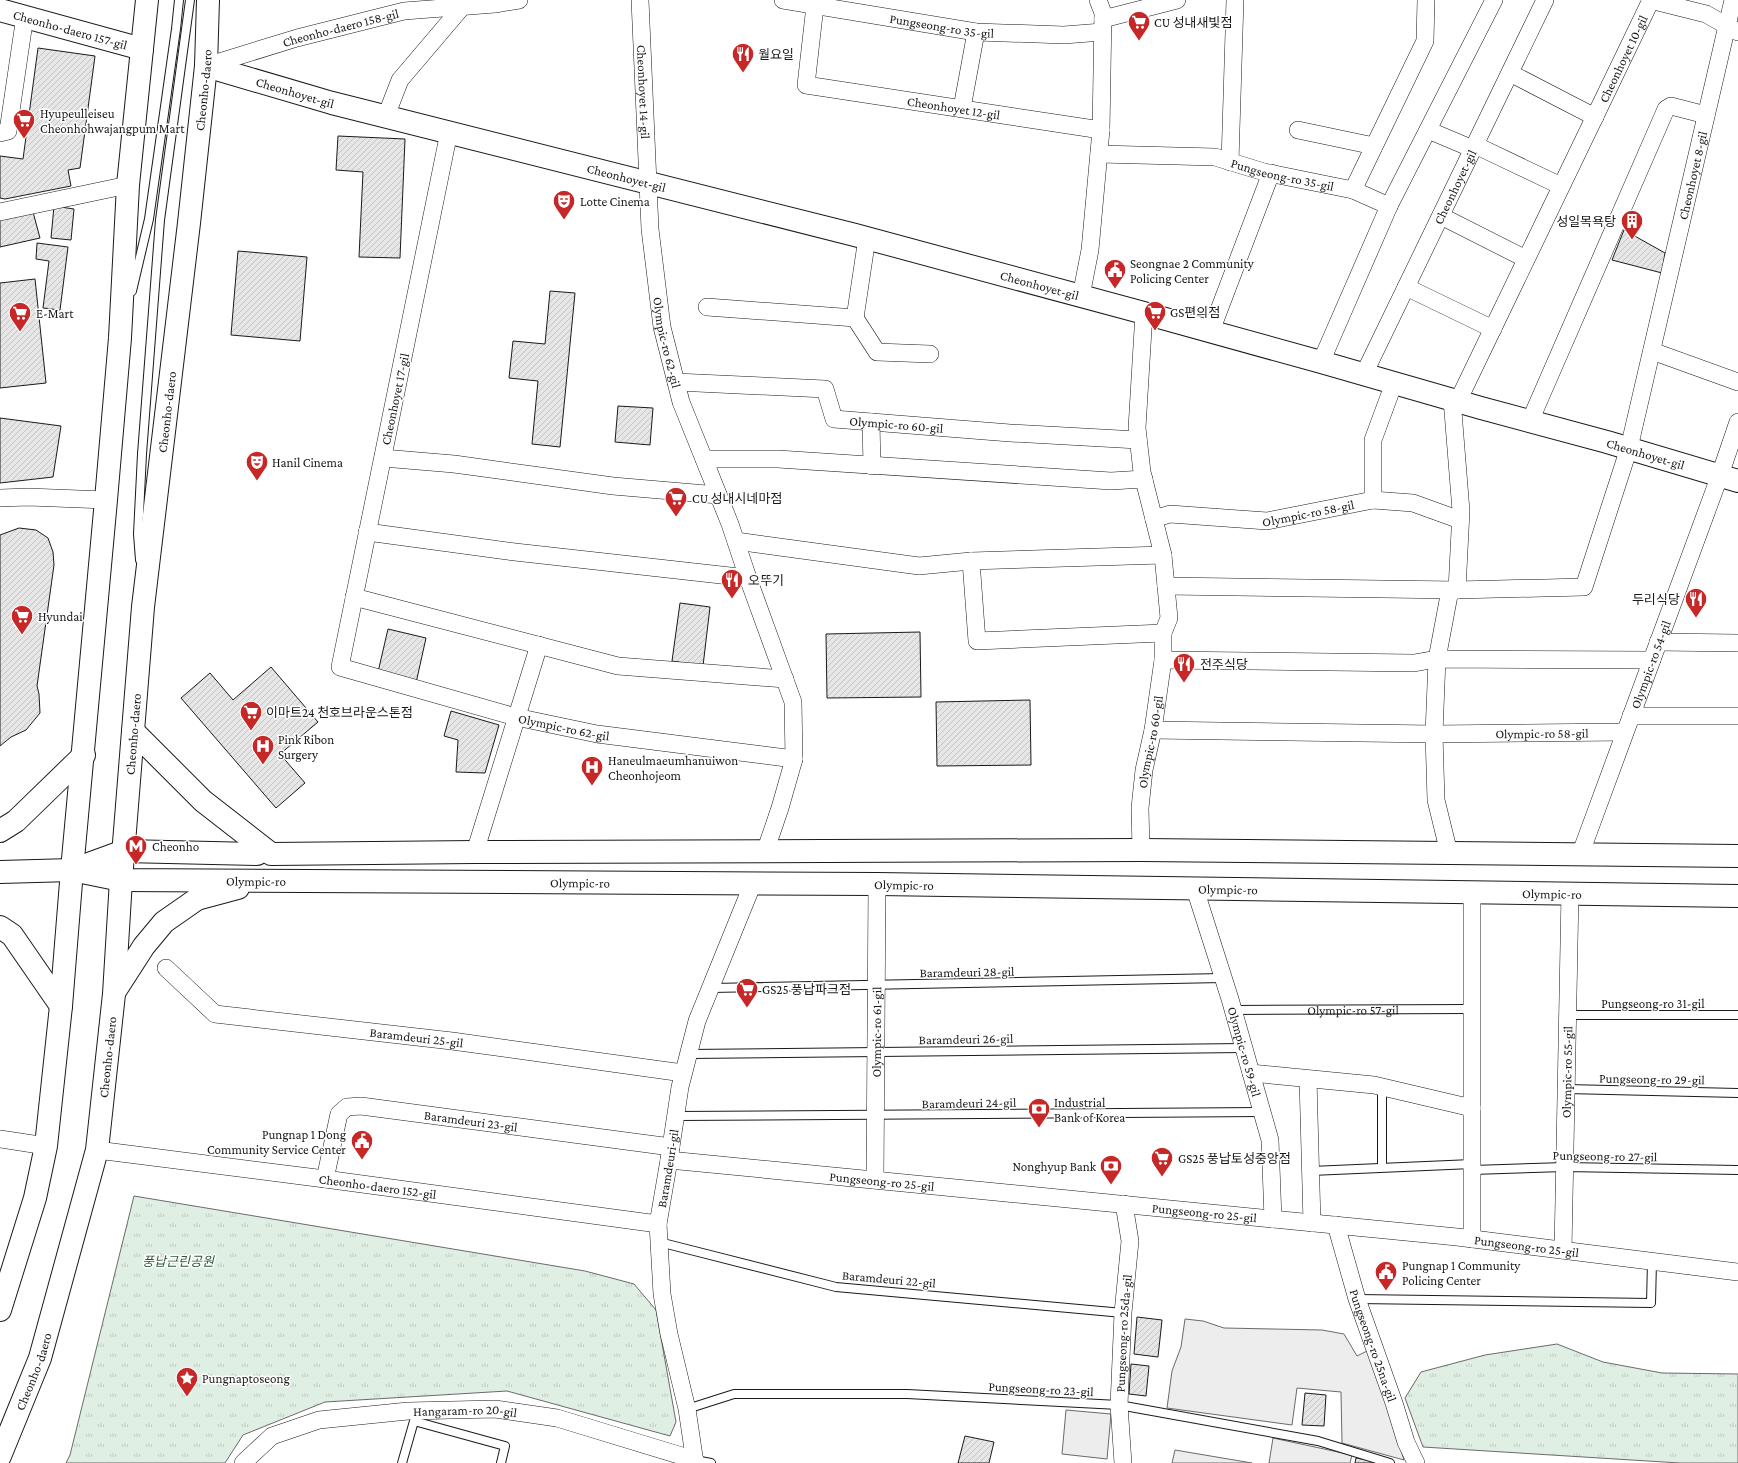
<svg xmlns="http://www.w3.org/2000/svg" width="1738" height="1463" viewBox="0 0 1738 1463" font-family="'Crimson Pro','Noto Sans KR',serif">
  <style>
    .grass { fill: url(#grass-tufts); stroke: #6a6a6a }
    .parking { fill: #ededed; stroke: #6a6a6a }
    .building { fill: url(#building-hatch); stroke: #1a1a1a }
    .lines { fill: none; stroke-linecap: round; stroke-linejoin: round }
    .lane-casing { stroke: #1a1a1a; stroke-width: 10 }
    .street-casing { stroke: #1a1a1a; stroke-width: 18 }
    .secondary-casing { stroke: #1a1a1a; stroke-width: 24 }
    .primary-casing { stroke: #1a1a1a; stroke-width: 24 }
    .lane { stroke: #fff; stroke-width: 8 }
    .street { stroke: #fff; stroke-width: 17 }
    .secondary { stroke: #fff; stroke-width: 22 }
    .primary { stroke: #fff; stroke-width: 22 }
    .labels { text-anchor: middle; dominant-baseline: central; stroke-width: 3; stroke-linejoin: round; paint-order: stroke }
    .poi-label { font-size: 13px; fill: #1a1a1a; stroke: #fff; text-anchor: start }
    .street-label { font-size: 13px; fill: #1a1a1a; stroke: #fff }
    .park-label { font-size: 13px; font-style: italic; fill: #2b5a34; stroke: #fff }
  </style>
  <defs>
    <pattern id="grass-tufts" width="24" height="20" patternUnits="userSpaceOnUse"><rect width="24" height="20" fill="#e0efe3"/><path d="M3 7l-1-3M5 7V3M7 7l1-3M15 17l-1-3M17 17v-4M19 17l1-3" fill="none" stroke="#c0ccc2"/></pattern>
    <pattern id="building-hatch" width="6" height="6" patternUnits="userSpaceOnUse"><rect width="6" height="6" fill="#e6e6e6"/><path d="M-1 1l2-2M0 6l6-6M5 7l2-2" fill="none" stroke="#c5c5c5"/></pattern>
  </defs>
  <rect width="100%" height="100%" fill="#fff"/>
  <!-- grass -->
  <g class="grass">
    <polygon points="134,1196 585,1271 634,1284 656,1310 676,1422 670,1436 507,1391 325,1402 243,1435 225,1463 66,1463 70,1455"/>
    <polygon points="1557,1344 1603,1362 1662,1373 1738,1374 1738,1463 1680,1463 1423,1447 1405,1398 1421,1372 1485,1355"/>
  </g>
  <!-- parking -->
  <g class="parking">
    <polygon points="1185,1319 1203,1321 1224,1328 1322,1330 1344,1334 1357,1356 1369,1350 1404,1460 1342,1443 1341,1392 1297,1388 1292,1425 1167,1408 1172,1371 1181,1347"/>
    <polygon points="1066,1410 1111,1414 1107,1459 1062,1454"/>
    <polygon points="1273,1438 1352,1455 1350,1463 1269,1463"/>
    <polygon points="1175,1450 1252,1463 1172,1463"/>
  </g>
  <!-- building -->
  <g class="building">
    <polygon points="38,48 95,56 80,168 68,170 71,186 5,199 0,198 0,156 23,159"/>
    <polygon points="338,136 405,139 400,258 359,257 363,172 336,170"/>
    <polygon points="54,206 74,209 71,240 51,238"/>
    <polygon points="33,212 40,238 0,247 0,220"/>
    <polygon points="1624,230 1665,253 1662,273 1612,260"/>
    <polygon points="37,243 68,247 60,310 43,308 49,261 36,259"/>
    <polygon points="238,251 307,257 300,341 231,335"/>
    <polygon points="35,279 46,383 0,388 0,283"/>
    <polygon points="550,291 575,293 560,447 532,444 538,381 509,378 513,341 545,344"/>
    <polygon points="618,406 653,408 650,445 615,442"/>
    <polygon points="0,418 61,426 53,477 0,483"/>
    <polygon points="19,528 36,530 48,538 53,552 54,565 37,686 39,694 40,713 26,730 11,737 0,746 0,535"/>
    <polygon points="680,603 710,607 703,666 672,661"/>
    <polygon points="388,629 426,638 416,683 378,672"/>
    <polygon points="920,632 921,697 827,698 826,634"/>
    <polygon points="271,667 318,722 280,754 305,783 276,808 181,698 210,673 233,700"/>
    <polygon points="1030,700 1031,765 937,766 936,702"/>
    <polygon points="451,711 499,725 485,773 456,772 458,740 444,736"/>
    <polygon points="1137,1317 1162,1320 1158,1357 1134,1354"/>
    <polygon points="1131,1364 1149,1366 1146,1396 1129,1394"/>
    <polygon points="1305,1393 1326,1395 1324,1426 1302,1425"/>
    <polygon points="965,1436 994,1442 989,1463 958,1463"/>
    <polygon points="1356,1458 1374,1461 1374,1463 1355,1463"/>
  </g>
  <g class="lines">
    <!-- lane casing -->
    <g class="lane-casing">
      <g id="lane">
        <polyline points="132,291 149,219 176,29 179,0"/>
        <polyline points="140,560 138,534 142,454 160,220 190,0"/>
        <polyline points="711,988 1223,978"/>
        <path id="s1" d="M1233,1010L1472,1009"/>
        <polyline points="1567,1015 1738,1015"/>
        <polyline points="688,1054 1244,1048"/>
        <polyline points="1382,1087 1382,1167"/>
        <polyline points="1566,1089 1738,1093"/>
        <polyline points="676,1116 1262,1112"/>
        <polyline points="1472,1170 1565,1167 1738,1170"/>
        <polyline points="1311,1171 1472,1164"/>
        <polyline points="659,1242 836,1287 1123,1313"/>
        <polyline points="1357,1299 1651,1303 1652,1262"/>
        <polyline points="687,1409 734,1394 907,1394 1119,1405 1318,1441 1390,1463"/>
        <polyline points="695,1460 711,1463"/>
        <polyline points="402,1463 414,1421 505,1446 501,1463"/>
      </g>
    </g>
    <!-- street casing -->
    <g class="street-casing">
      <g id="street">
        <path id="s2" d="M640,0L650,229L662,327L681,402L730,524L748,578L793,702L794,759L780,808L765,852"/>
        <path id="s3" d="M783,0L976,32L1064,35L1102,32"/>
        <polyline points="1650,0 1706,14 1738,32"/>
        <path id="s4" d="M815,6L806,85L1101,130"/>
        <polyline points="1103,19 1177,0"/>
        <path id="s5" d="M206,66L297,38L404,11L495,4L519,0"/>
        <polyline points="1510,73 1595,117"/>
        <polyline points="962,108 976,32"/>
        <polyline points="386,116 400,80 462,7"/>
        <polyline points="1298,130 1374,146"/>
        <polyline points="1428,130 1473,149"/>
        <path id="s6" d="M449,132L340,667L516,717L597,734L794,759"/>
        <polyline points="0,133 8,131 25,16"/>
        <polyline points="1475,145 1561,186"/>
        <path id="s7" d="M1099,154L1215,157L1264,172L1353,190L1389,206"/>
        <polyline points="1230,162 1235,0"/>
        <polyline points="1353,190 1425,41 1426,0"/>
        <polyline points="0,212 128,185"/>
        <polyline points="1441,216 1526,259"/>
        <polyline points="1406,287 1493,329"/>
        <polyline points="1081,296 1090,250 1101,130 1103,13 1098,0"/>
        <polyline points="707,307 855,318 867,238"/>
        <polyline points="855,318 877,352 930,354"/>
        <polyline points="1211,331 1271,173"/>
        <polyline points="1652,351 1738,382"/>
        <polyline points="1321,362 1389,206 1494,0"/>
        <path id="s8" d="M1364,374L1545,0"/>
        <path id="s9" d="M676,382L825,389L834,419L1010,433L1138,440"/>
        <polyline points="1452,399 1461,511 1457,590"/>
        <path id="s10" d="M1458,401L1651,0"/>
        <polyline points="1530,421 1666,109 1671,106 1706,115"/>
        <polyline points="871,422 872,466"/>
        <polyline points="383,458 454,464 613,486 718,495"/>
        <polyline points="704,459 778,459 1111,481 1144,479"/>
        <polyline points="0,498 28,497 106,500"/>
        <polyline points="1373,500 1373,440 1394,383"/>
        <path id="s11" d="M1154,519L1170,514L1267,521L1373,500L1413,503L1460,520"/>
        <polyline points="367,532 515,552 748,578"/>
        <polyline points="736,541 919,566 971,561 1163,555"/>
        <polyline points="971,561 977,641 1163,633"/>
        <path id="s12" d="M1166,586L1457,590L1584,587L1629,448L1733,0"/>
        <polyline points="354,597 618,666 785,679"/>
        <polyline points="1658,642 1738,643"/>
        <polyline points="1163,660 1414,663 1437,659 1652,660"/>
        <polyline points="1631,716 1738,716"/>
        <path id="s13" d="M1153,730L1434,734L1625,732"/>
        <path id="s14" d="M1141,850L1140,808L1144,770L1153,730L1163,660V633L1169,618L1163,555L1142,472L1137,428L1144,313"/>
        <polyline points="475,852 539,645"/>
        <polyline points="1449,853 1436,800 1434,734 1437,659 1450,590"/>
        <path id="s15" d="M1580,855L1720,475L1738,422"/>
        <path id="s16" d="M1195,889L1230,999L1270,1140L1273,1219"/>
        <polyline points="1472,892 1472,1239"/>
        <path id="s17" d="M166,968L215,1014L452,1041L683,1073"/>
        <polyline points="1251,1073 1374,1085 1472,1108"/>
        <polyline points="1308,1079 1312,1223"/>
        <polyline points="0,1139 46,1146"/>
        <path id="s18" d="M97,1150L325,1179L658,1224"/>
        <path id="s19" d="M669,1160L1457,1237L1738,1272"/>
        <path id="s20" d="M325,1179L339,1114L347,1107L361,1106L671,1147"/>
        <path id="s21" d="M875,1180L877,884"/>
        <path id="s22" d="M1336,1225L1357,1299L1394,1403L1406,1442L1416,1463"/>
        <path id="s23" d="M1563,1250L1570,893"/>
        <path id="s24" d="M243,1463L272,1436L319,1420L408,1411L495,1409L557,1418L695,1460"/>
        <path id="s25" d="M695,1463L687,1409L669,1334L662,1294L658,1224L669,1160L680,1087L697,1021L753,883"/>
        <path id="s26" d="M1123,1463L1119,1405L1123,1313L1130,1241L1124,1204"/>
      </g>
    </g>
    <!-- secondary casing -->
    <g class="secondary-casing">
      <g id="secondary">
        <path id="s27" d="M0,10L142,49"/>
        <path id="s28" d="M206,66L332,103L855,235L1144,313L1321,362L1481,408L1607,442L1738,481"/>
        <polyline points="0,872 72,870"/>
      </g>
    </g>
    <!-- primary casing -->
    <g class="primary-casing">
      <g id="primary">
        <polyline points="133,731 203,801 271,854 475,852 1141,850 1738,856"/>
        <polyline points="0,831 16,821 84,755"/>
        <path id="s29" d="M72,870L121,880L877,884L1738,896"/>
        <polyline points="72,870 124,851 257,854"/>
        <polyline points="0,927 12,935 61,1006"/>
        <polyline points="115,991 144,946 164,922 197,899 238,888"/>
        <polyline points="0,1310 35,1198 46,1146 61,1006 72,870 106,500 120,338 128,185 147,0"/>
        <path id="s30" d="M0,1456L40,1358L97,1150L114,994L121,880L143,607L189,223L206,66L208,0"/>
      </g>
    </g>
    <!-- lane -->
    <use href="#lane" class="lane"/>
    <!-- street -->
    <use href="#street" class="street"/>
    <!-- secondary -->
    <use href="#secondary" class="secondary"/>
    <!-- primary -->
    <use href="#primary" class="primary"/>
  </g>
  <!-- icons -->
  <defs>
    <g id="supermarket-pin" transform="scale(1.15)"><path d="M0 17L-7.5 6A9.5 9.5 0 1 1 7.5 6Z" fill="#c62828" stroke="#fff"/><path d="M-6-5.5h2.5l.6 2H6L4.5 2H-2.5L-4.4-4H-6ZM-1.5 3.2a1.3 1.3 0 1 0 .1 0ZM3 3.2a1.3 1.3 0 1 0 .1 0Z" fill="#fff"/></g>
    <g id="restaurant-pin" transform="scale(1.15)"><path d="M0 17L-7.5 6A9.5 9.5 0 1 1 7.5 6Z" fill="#c62828" stroke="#fff"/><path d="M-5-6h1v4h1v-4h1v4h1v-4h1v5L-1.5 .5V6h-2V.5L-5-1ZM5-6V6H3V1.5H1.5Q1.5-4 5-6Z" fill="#fff"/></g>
    <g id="theatre-pin" transform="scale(1.15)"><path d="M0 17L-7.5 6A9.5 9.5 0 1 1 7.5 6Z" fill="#c62828" stroke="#fff"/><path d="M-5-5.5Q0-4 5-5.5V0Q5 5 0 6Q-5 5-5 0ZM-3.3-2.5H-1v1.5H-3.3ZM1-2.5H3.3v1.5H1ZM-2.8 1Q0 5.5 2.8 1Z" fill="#fff"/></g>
    <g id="building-pin" transform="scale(1.15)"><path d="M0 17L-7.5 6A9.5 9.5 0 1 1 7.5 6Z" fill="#c62828" stroke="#fff"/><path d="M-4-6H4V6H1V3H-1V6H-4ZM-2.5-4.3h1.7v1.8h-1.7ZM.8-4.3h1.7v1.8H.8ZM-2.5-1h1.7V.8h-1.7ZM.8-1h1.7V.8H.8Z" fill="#fff"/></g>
    <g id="civic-pin" transform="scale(1.15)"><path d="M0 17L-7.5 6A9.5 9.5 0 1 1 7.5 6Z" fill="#c62828" stroke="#fff"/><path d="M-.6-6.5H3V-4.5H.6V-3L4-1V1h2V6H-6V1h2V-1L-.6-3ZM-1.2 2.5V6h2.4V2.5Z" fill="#fff"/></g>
    <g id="hospital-pin" transform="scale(1.15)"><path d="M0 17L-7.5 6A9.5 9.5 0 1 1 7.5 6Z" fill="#c62828" stroke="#fff"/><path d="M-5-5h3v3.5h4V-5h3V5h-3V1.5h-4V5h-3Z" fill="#fff"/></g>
    <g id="metro-pin" transform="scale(1.15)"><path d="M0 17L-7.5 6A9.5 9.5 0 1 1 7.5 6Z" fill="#c62828" stroke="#fff"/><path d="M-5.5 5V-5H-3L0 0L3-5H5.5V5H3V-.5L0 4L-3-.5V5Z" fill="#fff"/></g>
    <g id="bank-pin" transform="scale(1.15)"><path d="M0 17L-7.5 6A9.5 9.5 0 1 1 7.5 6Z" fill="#c62828" stroke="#fff"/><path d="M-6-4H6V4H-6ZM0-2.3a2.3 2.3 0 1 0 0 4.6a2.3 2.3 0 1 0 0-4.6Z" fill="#fff"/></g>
    <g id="sight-pin" transform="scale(1.15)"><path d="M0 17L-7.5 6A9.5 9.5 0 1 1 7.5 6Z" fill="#c62828" stroke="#fff"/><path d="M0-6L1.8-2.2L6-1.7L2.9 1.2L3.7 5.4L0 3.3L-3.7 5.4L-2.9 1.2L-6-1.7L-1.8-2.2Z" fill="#fff"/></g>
  </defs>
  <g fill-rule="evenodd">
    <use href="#supermarket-pin" x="1139" y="22"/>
    <use href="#restaurant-pin" x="743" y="54"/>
    <use href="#supermarket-pin" x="24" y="120"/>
    <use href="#theatre-pin" x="564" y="201"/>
    <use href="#building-pin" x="1632" y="221"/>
    <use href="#civic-pin" x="1115" y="270"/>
    <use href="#supermarket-pin" x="1155" y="312"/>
    <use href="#supermarket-pin" x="20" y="313"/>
    <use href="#theatre-pin" x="257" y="462"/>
    <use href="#supermarket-pin" x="676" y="498"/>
    <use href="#restaurant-pin" x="732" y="580"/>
    <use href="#restaurant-pin" x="1696" y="599"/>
    <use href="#supermarket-pin" x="22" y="616"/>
    <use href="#restaurant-pin" x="1184" y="664"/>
    <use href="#supermarket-pin" x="251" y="712"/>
    <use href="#hospital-pin" x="263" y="746"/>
    <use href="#hospital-pin" x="592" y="767"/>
    <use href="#metro-pin" x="136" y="846"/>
    <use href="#supermarket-pin" x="747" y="989"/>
    <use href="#bank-pin" x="1039" y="1109"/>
    <use href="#civic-pin" x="362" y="1141"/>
    <use href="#supermarket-pin" x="1162" y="1158"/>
    <use href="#bank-pin" x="1111" y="1166"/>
    <use href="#civic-pin" x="1386" y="1272"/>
    <use href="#sight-pin" x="187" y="1378"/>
  </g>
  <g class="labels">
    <!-- poi labels -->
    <g class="poi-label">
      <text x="1154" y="22">CU 성내새빛점</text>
      <text x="758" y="54">월요일</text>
      <text x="40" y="113">Hyupeulleiseu<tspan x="40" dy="15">Cheonhohwajangpum Mart</tspan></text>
      <text x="580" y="201">Lotte Cinema</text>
      <text x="1616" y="221" text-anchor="end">성일목욕탕</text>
      <text x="1130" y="263">Seongnae 2 Community<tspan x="1130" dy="15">Policing Center</tspan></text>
      <text x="1170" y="312">GS편의점</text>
      <text x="36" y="313">E-Mart</text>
      <text x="272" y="462">Hanil Cinema</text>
      <text x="692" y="498">CU 성내시네마점</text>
      <text x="748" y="580">오뚜기</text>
      <text x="1680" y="599" text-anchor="end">두리식당</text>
      <text x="38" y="616">Hyundai</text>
      <text x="1200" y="664">전주식당</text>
      <text x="266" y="712">이마트24 천호브라운스톤점</text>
      <text x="278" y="739">Pink Ribon<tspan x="278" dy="15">Surgery</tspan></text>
      <text x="608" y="760">Haneulmaeumhanuiwon<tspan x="608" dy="15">Cheonhojeom</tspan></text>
      <text x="152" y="846">Cheonho</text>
      <text x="762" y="989">GS25 풍납파크점</text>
      <text x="1054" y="1102">Industrial<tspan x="1054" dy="15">Bank of Korea</tspan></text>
      <text x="346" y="1134" text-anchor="end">Pungnap 1 Dong<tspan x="346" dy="15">Community Service Center</tspan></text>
      <text x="1178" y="1158">GS25 풍납토성중앙점</text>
      <text x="1096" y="1166" text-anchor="end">Nonghyup Bank</text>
      <text x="1402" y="1265">Pungnap 1 Community<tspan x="1402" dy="15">Policing Center</tspan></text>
      <text x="202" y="1378">Pungnaptoseong</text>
    </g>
    <!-- street labels -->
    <g class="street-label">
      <text stroke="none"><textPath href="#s3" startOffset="161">Pungseong-ro 35-gil</textPath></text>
      <text stroke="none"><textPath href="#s5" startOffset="140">Cheonho-daero 158-gil</textPath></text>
      <text stroke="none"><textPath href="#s27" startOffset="73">Cheonho-daero 157-gil</textPath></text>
      <text stroke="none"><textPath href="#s10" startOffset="380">Cheonhoyet 10-gil</textPath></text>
      <text stroke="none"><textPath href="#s30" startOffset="1387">Cheonho-daero</textPath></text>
      <text stroke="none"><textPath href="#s28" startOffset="93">Cheonhoyet-gil</textPath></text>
      <text stroke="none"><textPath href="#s2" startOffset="92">Cheonhoyet 14-gil</textPath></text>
      <text stroke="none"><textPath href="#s4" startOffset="229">Cheonhoyet 12-gil</textPath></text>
      <text stroke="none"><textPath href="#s7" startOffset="186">Pungseong-ro 35-gil</textPath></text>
      <text stroke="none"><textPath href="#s12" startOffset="844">Cheonhoyet 8-gil</textPath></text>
      <text stroke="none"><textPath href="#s28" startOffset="435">Cheonhoyet-gil</textPath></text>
      <text stroke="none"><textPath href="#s8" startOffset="208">Cheonhoyet-gil</textPath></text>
      <text stroke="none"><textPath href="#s28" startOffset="862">Cheonhoyet-gil</textPath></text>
      <text stroke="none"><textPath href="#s2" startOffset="344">Olympic-ro 62-gil</textPath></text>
      <text transform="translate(395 399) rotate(-78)">Cheonhoyet 17-gil</text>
      <text stroke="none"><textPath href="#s30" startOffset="1063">Cheonho-daero</textPath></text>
      <text stroke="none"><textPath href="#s9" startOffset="243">Olympic-ro 60-gil</textPath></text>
      <text stroke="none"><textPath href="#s28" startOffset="1491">Cheonhoyet-gil</textPath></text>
      <text stroke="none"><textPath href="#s11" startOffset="156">Olympic-ro 58-gil</textPath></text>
      <text stroke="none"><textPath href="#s15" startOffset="203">Olympic-ro 54-gil</textPath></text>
      <text stroke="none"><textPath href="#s6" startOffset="778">Olympic-ro 62-gil</textPath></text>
      <text stroke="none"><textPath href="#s13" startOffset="389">Olympic-ro 58-gil</textPath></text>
      <text stroke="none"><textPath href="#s30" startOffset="739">Cheonho-daero</textPath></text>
      <text stroke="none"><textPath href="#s14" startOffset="109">Olympic-ro 60-gil</textPath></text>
      <text stroke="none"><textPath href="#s29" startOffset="185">Olympic-ro</textPath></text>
      <text stroke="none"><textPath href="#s29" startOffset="509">Olympic-ro</textPath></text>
      <text stroke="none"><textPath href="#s29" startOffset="833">Olympic-ro</textPath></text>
      <text stroke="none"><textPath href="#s29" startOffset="1157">Olympic-ro</textPath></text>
      <text stroke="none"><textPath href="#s29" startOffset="1481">Olympic-ro</textPath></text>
      <text transform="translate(967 972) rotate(-1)">Baramdeuri 28-gil</text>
      <text x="1653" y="1003">Pungseong-ro 31-gil</text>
      <text stroke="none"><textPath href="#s1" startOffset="120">Olympic-ro 57-gil</textPath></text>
      <text stroke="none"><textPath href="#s21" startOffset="148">Olympic-ro 61-gil</textPath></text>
      <text stroke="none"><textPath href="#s17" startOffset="270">Baramdeuri 25-gil</textPath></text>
      <text transform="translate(966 1039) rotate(-1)">Baramdeuri 26-gil</text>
      <text stroke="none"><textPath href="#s16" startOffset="170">Olympic-ro 59-gil</textPath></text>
      <text stroke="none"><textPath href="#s30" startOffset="415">Cheonho-daero</textPath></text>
      <text stroke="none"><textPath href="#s23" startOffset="178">Olympic-ro 55-gil</textPath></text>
      <text transform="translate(1652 1079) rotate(1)">Pungseong-ro 29-gil</text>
      <text transform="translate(969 1103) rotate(-1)">Baramdeuri 24-gil</text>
      <text stroke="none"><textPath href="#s20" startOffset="202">Baramdeuri 23-gil</textPath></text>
      <text transform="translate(1605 1156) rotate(1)">Pungseong-ro 27-gil</text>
      <text stroke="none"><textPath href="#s25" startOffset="299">Baramdeuri-gil</textPath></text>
      <text stroke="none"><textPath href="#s19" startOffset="214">Pungseong-ro 25-gil</textPath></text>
      <text stroke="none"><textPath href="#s18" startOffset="283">Cheonho-daero 152-gil</textPath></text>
      <text stroke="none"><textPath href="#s19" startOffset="538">Pungseong-ro 25-gil</textPath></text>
      <text stroke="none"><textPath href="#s19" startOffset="862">Pungseong-ro 25-gil</textPath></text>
      <text transform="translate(889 1279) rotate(5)">Baramdeuri 22-gil</text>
      <text stroke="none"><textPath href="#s26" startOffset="130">Pungseong-ro 25da-gil</textPath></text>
      <text stroke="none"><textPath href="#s22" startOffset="126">Pungseong-ro 25na-gil</textPath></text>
      <text stroke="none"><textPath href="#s30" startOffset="91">Cheonho-daero</textPath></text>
      <text transform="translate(1041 1389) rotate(3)">Pungseong-ro 23-gil</text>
      <text stroke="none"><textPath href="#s24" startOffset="236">Hangaram-ro 20-gil</textPath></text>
    </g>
    <!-- park labels -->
    <g class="park-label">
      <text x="178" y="1261">풍납근린공원</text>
    </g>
  </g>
</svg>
